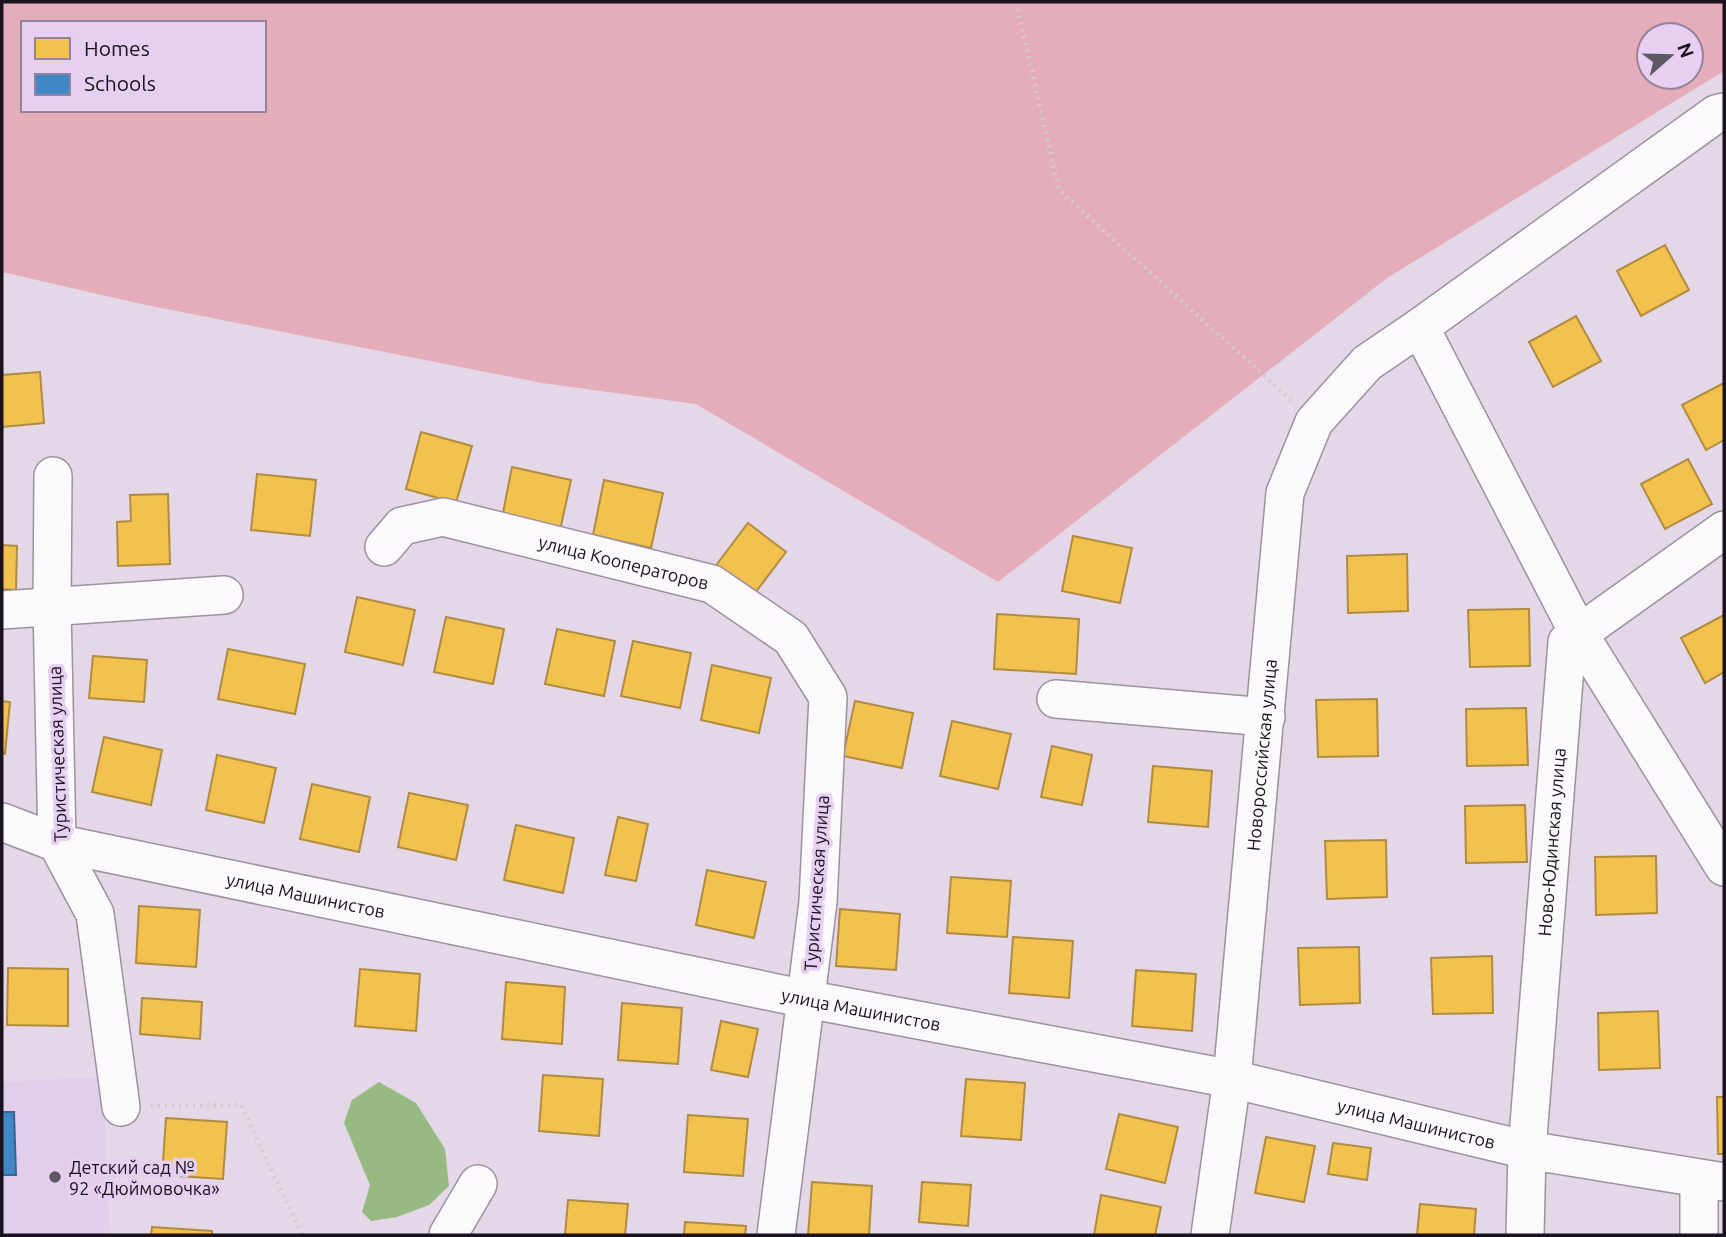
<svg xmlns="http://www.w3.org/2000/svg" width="1726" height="1237" viewBox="0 0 1726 1237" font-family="Ubuntu,sans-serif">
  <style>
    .built { fill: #e2ceeb }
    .green { fill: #e4adb9; fill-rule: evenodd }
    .water { fill: #97ba82 }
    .homes { fill: #f2c14e; stroke: #b18c40; stroke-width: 2 }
    .schools { fill: #3f88c5; stroke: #346593; stroke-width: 2 }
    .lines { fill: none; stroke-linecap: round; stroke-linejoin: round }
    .minor-casing { stroke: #9c929f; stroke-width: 40 }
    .path { stroke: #d0cdd2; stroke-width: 4.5; stroke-dasharray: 2 5; stroke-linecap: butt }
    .minor { stroke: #fbf9fc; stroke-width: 37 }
    .poi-dot { fill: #605765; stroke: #e6cff0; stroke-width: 2.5 }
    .labels { text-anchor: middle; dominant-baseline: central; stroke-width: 7; stroke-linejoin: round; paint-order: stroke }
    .street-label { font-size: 18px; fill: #1a121e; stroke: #e6cff0 }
    .poi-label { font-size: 18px; fill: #1a121e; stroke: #e6cff0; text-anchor: start }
  </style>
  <rect width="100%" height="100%" fill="#e3d7e8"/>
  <!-- built -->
  <polygon class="built" points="103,1077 110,1235 2,1235 2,1082"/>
  <!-- green -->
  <path class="green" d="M2,2H1724V71L1387,278L998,582L696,404L542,383L141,304L2,272ZM23,23H264V110H23ZM1649,35H1691V77H1649Z"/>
  <!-- water -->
  <polygon class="water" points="379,1082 416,1103 445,1149 449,1186 429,1205 397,1217 371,1221 362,1212 370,1185 344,1123 352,1100"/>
  <!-- homes -->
  <g class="homes">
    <polygon points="1665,245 1689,290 1641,316 1617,271"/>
    <polygon points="1576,316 1601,361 1553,387 1529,342"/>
    <polygon points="40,372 44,423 2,427 2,375"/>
    <polygon points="1724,383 1724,440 1706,450 1682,405"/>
    <polygon points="421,432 472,446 456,503 406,489"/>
    <polygon points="1688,459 1712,504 1665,529 1641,484"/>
    <polygon points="512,467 571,480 559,535 501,523"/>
    <polygon points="257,474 316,480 310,536 251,530"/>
    <polygon points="604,480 663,493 651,548 593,535"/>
    <polygon points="168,494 170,564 118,566 117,522 131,521 130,495"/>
    <polygon points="748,523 786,552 752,597 714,568"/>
    <polygon points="1073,536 1132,548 1120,603 1062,591"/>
    <polygon points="2,545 17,546 16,590 2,589"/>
    <polygon points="1407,554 1408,611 1348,613 1347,556"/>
    <polygon points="357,597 415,610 403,665 345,652"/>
    <polygon points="1529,609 1530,666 1470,667 1468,610"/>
    <polygon points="997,614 1079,619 1076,674 994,669"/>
    <polygon points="1724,615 1724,672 1705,683 1681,638"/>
    <polygon points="446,617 504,629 493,684 434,672"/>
    <polygon points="557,629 615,641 604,696 545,684"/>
    <polygon points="633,641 691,653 680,708 621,696"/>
    <polygon points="228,649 305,664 295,714 218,699"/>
    <polygon points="93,656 147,660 144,702 89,698"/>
    <polygon points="712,665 771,678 759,733 701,720"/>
    <polygon points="1377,699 1378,756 1318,757 1316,700"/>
    <polygon points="2,701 10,702 5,754 2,753"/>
    <polygon points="855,701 913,713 902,768 843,756"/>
    <polygon points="1526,708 1528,765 1467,766 1466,709"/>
    <polygon points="952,721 1011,734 998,789 940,776"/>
    <polygon points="104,737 162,750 151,805 92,792"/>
    <polygon points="1052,746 1092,755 1082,805 1041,797"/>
    <polygon points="217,755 276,768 264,823 206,810"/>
    <polygon points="1153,766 1212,771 1208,827 1148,822"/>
    <polygon points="312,784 370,797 359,852 300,839"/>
    <polygon points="409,793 468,805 456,860 398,847"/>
    <polygon points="1525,805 1527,862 1466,863 1465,806"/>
    <polygon points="618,817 648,824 636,881 605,875"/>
    <polygon points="516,825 574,838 563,893 504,880"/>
    <polygon points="1386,840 1387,897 1327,899 1325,841"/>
    <polygon points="1656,856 1657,913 1596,915 1595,857"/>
    <polygon points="707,870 766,882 754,938 696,925"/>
    <polygon points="951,877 1011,881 1007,937 947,933"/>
    <polygon points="139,906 200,910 196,967 136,963"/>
    <polygon points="840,909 900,914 896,970 836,966"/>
    <polygon points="1013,937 1073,941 1069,998 1009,993"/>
    <polygon points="1359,947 1360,1003 1300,1005 1298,948"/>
    <polygon points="1492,956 1493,1013 1433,1014 1431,958"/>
    <polygon points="8,968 68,969 68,1026 7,1025"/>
    <polygon points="360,969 420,974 416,1031 355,1026"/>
    <polygon points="1136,970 1196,974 1192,1031 1132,1026"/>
    <polygon points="506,982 565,987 562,1044 502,1039"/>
    <polygon points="142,998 202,1002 200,1039 140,1034"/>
    <polygon points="622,1003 682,1008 678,1064 618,1060"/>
    <polygon points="1658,1011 1660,1068 1599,1070 1598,1013"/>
    <polygon points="721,1021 758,1029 748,1077 711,1070"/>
    <polygon points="543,1075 603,1079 599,1136 539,1131"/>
    <polygon points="966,1079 1025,1083 1021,1140 961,1136"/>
    <polygon points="1717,1097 1724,1097 1724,1154 1718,1154"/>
    <polygon points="1119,1114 1178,1127 1165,1183 1106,1169"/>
    <polygon points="688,1115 748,1119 743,1176 684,1172"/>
    <polygon points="166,1118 227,1122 223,1179 162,1175"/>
    <polygon points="1266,1137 1315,1146 1304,1202 1255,1193"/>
    <polygon points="1333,1143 1371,1148 1367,1180 1328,1174"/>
    <polygon points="812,1182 872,1186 869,1235 808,1235"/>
    <polygon points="922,1182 971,1185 968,1226 919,1222"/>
    <polygon points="1101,1195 1161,1207 1155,1235 1094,1235"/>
    <polygon points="568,1200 628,1204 625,1235 565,1235"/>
    <polygon points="1420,1204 1476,1209 1474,1235 1417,1235"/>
    <polygon points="685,1222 746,1226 745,1235 684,1235"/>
    <polygon points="152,1227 212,1231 212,1235 151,1235"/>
  </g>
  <!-- schools -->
  <polygon class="schools" points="2,1112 14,1112 16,1175 2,1175"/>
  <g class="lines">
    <!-- minor casing -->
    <g class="minor-casing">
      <g id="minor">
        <polyline points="1724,112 1716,114 1420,327 1579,634 1724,867"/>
        <polyline points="53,476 52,607 57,843 95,914 121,1107"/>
        <path id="s1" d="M384,547L402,526L443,517L712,584L791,638L828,697L818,902L776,1235"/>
        <polyline points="2,610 224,595"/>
        <polyline points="1056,699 1266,717"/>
        <path id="s2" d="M2,822L57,843L806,999L1232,1079L1527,1150L1724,1182"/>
        <polyline points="1699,1180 1699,1235"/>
        <polyline points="448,1235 478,1184"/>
        <path id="s3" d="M1210,1235L1232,1079L1285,493L1314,422L1367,363L1420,327"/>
        <path id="s4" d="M1525,1235L1527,1150L1567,642L1724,530"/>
      </g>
    </g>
    <!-- path -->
    <g class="path">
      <polyline points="1016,2 1059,190 1291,400"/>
      <polyline points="151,1106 241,1105 302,1235"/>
    </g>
    <!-- minor -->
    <use href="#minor" class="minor"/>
  </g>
  <!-- markers -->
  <circle class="poi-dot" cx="55" cy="1177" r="7"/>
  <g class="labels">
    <!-- street labels -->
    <g class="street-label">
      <text stroke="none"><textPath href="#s1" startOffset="256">улица Кооператоров</textPath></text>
      <text transform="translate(57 754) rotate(-92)">Туристическая улица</text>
      <text stroke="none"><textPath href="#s3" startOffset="483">Новороссийская улица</textPath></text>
      <text stroke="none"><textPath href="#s4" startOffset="394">Ново-Юдинская улица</textPath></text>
      <text transform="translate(816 883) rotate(-86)">Туристическая улица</text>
      <text stroke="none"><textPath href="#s2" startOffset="313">улица Машинистов</textPath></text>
      <text stroke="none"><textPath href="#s2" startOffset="880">улица Машинистов</textPath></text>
      <text stroke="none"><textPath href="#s2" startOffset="1447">улица Машинистов</textPath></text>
    </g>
    <!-- poi labels -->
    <g class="poi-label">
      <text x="69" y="1167">Детский сад №<tspan x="69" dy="21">92 «Дюймовочка»</tspan></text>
    </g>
  </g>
  <!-- border -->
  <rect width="1726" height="1237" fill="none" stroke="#1a121e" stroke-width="7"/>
  <!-- legend -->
  <rect x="21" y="21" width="245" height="91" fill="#e6cff0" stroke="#94839c" stroke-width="2"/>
  <rect x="35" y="38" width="35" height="21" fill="#f2c14e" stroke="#94839c" stroke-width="2"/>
  <text x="84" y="56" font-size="21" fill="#1a121e">Homes</text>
  <rect x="35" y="74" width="35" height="21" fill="#3f88c5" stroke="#94839c" stroke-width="2"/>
  <text x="84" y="91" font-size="21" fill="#1a121e">Schools</text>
  <!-- north arrow -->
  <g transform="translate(1670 56) rotate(70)"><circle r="33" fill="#e6cff0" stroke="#94839c" stroke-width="2"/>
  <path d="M0-5L12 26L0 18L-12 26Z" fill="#605765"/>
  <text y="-10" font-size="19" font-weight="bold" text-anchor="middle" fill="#1a121e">N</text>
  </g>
</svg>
